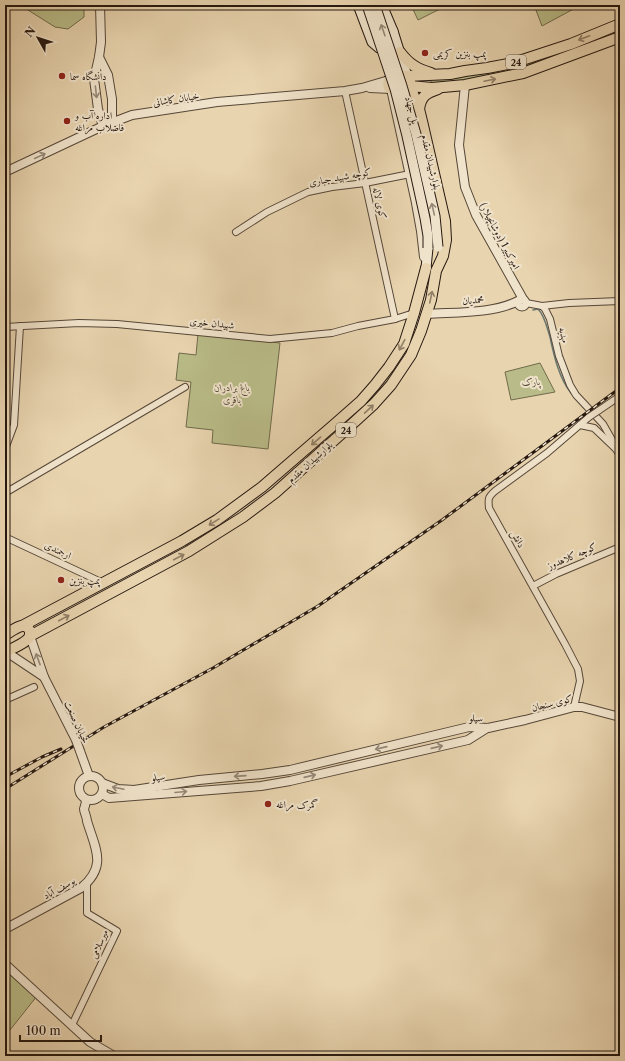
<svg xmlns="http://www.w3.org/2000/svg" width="625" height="1061" viewBox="0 0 625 1061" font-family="'Libre Caslon Text',Amiri,serif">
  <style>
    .green { fill: #b9bc88; stroke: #706a4c }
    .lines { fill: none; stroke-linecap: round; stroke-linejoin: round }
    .stream { stroke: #6a7771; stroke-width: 1.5 }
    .minor-casing { stroke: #564738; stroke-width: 8 }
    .tertiary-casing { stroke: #564738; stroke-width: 10 }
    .secondary-casing { stroke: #261810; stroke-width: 11 }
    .primary-casing { stroke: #261810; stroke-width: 12 }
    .minor { stroke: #f0e3cb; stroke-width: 6 }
    .tertiary { stroke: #f0e3cb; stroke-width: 8 }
    .secondary { stroke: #f0e3cb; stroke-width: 9 }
    .primary { stroke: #e8d4af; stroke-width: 10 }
    .rail-casing { stroke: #261810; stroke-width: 3 }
    .rail { stroke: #f0e3cb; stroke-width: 1.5; stroke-dasharray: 4.5; stroke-linecap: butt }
    .minor-bridge-casing { stroke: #564738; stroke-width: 8; stroke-linecap: butt }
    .tertiary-bridge-casing { stroke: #564738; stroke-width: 10; stroke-linecap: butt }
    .secondary-bridge-casing { stroke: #261810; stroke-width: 11; stroke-linecap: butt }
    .minor-bridge { stroke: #f0e3cb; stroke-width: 6 }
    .tertiary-bridge { stroke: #f0e3cb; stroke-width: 8 }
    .secondary-bridge { stroke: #f0e3cb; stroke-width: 9 }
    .oneway { stroke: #958877 }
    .oneway2 { stroke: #917f67 }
    .poi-dot { fill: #8f2418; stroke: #f0e3cb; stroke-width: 1.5 }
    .labels { text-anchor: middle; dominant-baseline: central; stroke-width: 4; stroke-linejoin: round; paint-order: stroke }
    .shield { fill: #f0e3cb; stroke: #635548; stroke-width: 1 }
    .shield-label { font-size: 9px; font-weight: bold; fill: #261810 }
    .poi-label { font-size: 10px; fill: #261810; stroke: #f0e3cb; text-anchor: start }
    .street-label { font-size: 10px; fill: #261810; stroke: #f0e3cb }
    .park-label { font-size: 10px; font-style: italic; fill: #524934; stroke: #f0e3cb }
  </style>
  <rect width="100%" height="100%" fill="#e8d4af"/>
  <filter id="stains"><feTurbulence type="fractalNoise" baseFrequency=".005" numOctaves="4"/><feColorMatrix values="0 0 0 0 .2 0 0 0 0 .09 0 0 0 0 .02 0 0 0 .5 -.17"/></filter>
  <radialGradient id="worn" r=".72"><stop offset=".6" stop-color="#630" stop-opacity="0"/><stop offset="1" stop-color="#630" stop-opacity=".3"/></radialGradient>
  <!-- green -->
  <g class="green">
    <polygon points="20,5 84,5 84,17 68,29 55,27"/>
    <polygon points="411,5 448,5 418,20"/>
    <polygon points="534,5 581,5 542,26"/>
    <polygon points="620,26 620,34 521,70 478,79 431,85 431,79 453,76"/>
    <polygon points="198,334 280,343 268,449 212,443 213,430 186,427 191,382 176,380 179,353 196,355"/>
    <polygon points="540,363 555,392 511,400 505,372"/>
    <polygon points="11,974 37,996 10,1030 5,1026 5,981"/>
  </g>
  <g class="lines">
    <!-- stream -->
    <g class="stream">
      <path d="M533,310L538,309C545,316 547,328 550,337C554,356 559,378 571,393"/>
      <polyline points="614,439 620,446"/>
    </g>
    <!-- minor casing -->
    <g class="minor-casing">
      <g id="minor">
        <polyline points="345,91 395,319"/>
        <polyline points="236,232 267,212 308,192 332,187 365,183 410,174"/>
        <polyline points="526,303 542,306 545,309 550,319 559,356 570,385 576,395 603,424 611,438 614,445"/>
        <polyline points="542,306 569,303 620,301"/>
        <polyline points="5,327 79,323 117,324 270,339 332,333 358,326 395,319 414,313"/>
        <polyline points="598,411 620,396"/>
        <polyline points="580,425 594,428 615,448 620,455"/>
        <polyline points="5,449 14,425 20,326"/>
        <polyline points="5,493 185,387"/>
        <polyline points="5,537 99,581 100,584"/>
        <polyline points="533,586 556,574 620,547"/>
        <polyline points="5,700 34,687"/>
        <path d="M574,707L580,681L578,669L565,644L489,508C488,499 488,497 495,491L547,453L589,417"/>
        <polyline points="72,1025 117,931 87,913 87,883"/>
      </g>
    </g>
    <!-- tertiary casing -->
    <g class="tertiary-casing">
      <g id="tertiary">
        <polyline points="100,5 101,42 99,57 94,79 98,109 103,126"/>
        <polyline points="99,57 108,75 112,99 112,123"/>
        <polyline points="465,85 459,145 465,187 476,215 523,299"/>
        <polyline points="370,88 391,89 416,203 421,231 424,257"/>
        <polyline points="5,172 103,126 132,115 217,102 345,91 362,88 389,80"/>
        <circle cx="522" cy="303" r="3.5"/>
        <path d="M427,314C456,312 494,314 520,300"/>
        <polyline points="5,651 44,677 30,636"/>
        <polyline points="44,677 76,740"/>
        <polyline points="80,751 89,776"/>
        <circle cx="91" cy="788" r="12"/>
        <polyline points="102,783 118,789 134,790 199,780 262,774 290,770 469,727 488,728 525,720 574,707 582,707 620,717"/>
        <polyline points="102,794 109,798 261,786 290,781 468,740 487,728"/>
        <path d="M5,929L81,888C108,866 95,848 87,821C87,817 84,812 84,809C85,806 86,802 86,800"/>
        <polyline points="5,964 90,1042 114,1056"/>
      </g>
    </g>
    <!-- secondary casing -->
    <g class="secondary-casing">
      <g id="secondary">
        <polyline points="358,5 372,42 379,48 388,47 394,40 393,31"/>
        <polyline points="382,5 393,31 407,76"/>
        <polyline points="426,268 428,248"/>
      </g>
    </g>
    <!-- primary casing -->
    <g class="primary-casing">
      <g id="primary">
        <path d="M400,52C409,64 417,69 431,73"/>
        <path d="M405,76H407C410,79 411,82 410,86C404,90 395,91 389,88C385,76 396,77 405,76Z"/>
        <polyline points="407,76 450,74 465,71 487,68 513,63 571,44 620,24"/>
        <path d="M419,109C421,96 426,93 438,89"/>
        <polyline points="22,626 182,541 217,520 262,487 336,423 361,401 375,385 389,367 404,344 414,313 426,268"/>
        <path d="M5,635C10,632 16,627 22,626C30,625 32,634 28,639C24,643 11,650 5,651"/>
        <polyline points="30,636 189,551 243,517 275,493 350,426 374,404 391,385 411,355 421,331 431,300 436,271 443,256 446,240 445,221 422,121 419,109 410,86 432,88 465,85 523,73 620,37"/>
      </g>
    </g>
    <!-- minor -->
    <use href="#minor" class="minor"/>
    <!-- tertiary -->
    <use href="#tertiary" class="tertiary"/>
    <!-- secondary -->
    <use href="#secondary" class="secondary"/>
    <!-- primary -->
    <use href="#primary" class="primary"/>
    <!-- rail casing -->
    <g class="rail-casing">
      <g id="rail">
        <polyline points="5,777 42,757 61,749"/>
        <polyline points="5,789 104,727 213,668 318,606 442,520 620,388"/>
      </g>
    </g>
    <!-- rail -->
    <use href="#rail" class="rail"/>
    <!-- minor-bridge casing -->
    <g class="minor-bridge-casing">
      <polyline id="minor-bridge" points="589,417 598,411"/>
    </g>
    <!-- tertiary-bridge casing -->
    <g class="tertiary-bridge-casing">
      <polyline id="tertiary-bridge" points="76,740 80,751"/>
    </g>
    <!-- secondary-bridge casing -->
    <g class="secondary-bridge-casing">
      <g id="secondary-bridge">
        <polyline points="367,5 395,89 407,136 425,218 428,236 428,248"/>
        <polyline points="375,5 402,86 416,134 435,216 438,247"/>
      </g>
    </g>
    <!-- minor-bridge -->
    <use href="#minor-bridge" class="minor-bridge"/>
    <!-- tertiary-bridge -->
    <use href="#tertiary-bridge" class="tertiary-bridge"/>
    <!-- secondary-bridge -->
    <use href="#secondary-bridge" class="secondary-bridge"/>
  </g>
  <!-- one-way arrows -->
  <defs><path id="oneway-shaft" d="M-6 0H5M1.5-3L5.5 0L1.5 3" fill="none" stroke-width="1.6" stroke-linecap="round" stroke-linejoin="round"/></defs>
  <g class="oneway">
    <use href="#oneway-shaft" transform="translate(383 30) rotate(-109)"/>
    <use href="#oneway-shaft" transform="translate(96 92) rotate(84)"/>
    <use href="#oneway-shaft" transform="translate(40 156) rotate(-25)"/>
    <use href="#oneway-shaft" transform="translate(433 209) rotate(-103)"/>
    <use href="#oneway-shaft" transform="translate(38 659) rotate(-110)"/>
    <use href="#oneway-shaft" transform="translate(437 747) rotate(-13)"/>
    <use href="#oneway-shaft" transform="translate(381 748) rotate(167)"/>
    <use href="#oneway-shaft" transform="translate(240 776) rotate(176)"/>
    <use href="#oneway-shaft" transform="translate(310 776) rotate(-13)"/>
    <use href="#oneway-shaft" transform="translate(118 788) rotate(-168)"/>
    <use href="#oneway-shaft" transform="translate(181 792) rotate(-5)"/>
  </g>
  <g class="oneway2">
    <use href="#oneway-shaft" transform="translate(584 38) rotate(159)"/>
    <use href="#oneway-shaft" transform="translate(490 80) rotate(-12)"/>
    <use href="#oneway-shaft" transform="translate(431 297) rotate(-78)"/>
    <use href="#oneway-shaft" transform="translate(402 345) rotate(118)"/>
    <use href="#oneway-shaft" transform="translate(369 409) rotate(-43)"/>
    <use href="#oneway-shaft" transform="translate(316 441) rotate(139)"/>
    <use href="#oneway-shaft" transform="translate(214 522) rotate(148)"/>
    <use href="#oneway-shaft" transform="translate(179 557) rotate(-28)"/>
    <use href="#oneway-shaft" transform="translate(64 618) rotate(-28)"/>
  </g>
  <!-- markers -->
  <g class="poi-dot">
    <circle cx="425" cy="53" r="4"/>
    <circle cx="62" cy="76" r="4"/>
    <circle cx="67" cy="121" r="4"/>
    <circle cx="61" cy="580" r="4"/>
    <circle cx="268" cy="804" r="4"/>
  </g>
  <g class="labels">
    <!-- shield labels -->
    <g class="shield">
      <rect x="506" y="55" width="20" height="14" rx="3"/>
      <rect x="336" y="423" width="20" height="14" rx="3"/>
    </g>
    <g class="shield-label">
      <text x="516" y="62">24</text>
      <text x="346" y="430">24</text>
    </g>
    <!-- poi labels -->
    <g class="poi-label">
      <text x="433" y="53">پمپ بنزین کریمی</text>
      <text x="70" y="76">دانشگاه سما</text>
      <text x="75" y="115">اداره آب و<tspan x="75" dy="12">فاضلاب مراغه</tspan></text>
      <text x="69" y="580">پمپ بنزین</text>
      <text x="276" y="804">گمرک مراغه</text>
    </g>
    <!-- street labels -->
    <g class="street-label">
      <text transform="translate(176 99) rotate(-9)">خیابان کاشانی</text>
      <text transform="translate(412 110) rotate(75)">پل جهاد</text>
      <text transform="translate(431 162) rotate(77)">بلوارشهیدان مقدم</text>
      <text transform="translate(340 177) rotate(-10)">کوچه شهید جباری</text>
      <text transform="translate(380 203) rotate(78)">کوی لاله</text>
      <text transform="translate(500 236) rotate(62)">امیرکبیر1 (دوشابچیلار)</text>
      <text transform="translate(473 300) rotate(-5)">محمدیان</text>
      <text transform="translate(212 323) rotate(6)">شهیدان خیری</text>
      <text transform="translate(564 335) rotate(76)">مهدیه</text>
      <text transform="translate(310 462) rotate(-42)">بلوارشهیدان مقدم</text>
      <text transform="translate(518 539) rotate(61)">دانش</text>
      <text transform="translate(58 550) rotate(25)">ارجمندی</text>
      <text transform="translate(572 556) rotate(-23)">کوچه کلاهدوز</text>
      <text transform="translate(552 703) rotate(-14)">کوی سنجان</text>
      <text transform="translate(476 718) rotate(1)">سیلو</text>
      <text transform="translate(77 722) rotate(65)">خیابان صنعت</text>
      <text transform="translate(158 777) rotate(-9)">سیلو</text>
      <text transform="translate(59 888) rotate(-29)">یوسف آباد</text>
      <text transform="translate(99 944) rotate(-66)">میرسلامی</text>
    </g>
    <!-- park labels -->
    <g class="park-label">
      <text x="531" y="381">پارک</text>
      <text x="232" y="387">باغ برادران<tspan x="232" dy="12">باقری</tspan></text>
    </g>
  </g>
  <!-- margin -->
  <rect width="625" height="1061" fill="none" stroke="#e8d4af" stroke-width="20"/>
  <rect x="6" y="6" width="613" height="1049" fill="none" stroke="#261810" stroke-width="2"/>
  <rect x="10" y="10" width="605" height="1041" fill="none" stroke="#261810"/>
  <!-- north arrow -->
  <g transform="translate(38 38) rotate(309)" stroke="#f0e3cb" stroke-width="3" paint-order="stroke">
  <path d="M0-3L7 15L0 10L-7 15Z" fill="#261810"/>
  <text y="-6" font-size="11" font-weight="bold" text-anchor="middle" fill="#261810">N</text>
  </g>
  <!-- scale -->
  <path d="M20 1035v6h81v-6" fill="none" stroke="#261810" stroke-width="2"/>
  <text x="26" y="1035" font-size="12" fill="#261810" stroke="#f0e3cb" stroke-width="3" paint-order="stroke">100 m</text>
  <rect width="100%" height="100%" filter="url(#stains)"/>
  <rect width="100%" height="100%" fill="url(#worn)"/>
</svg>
